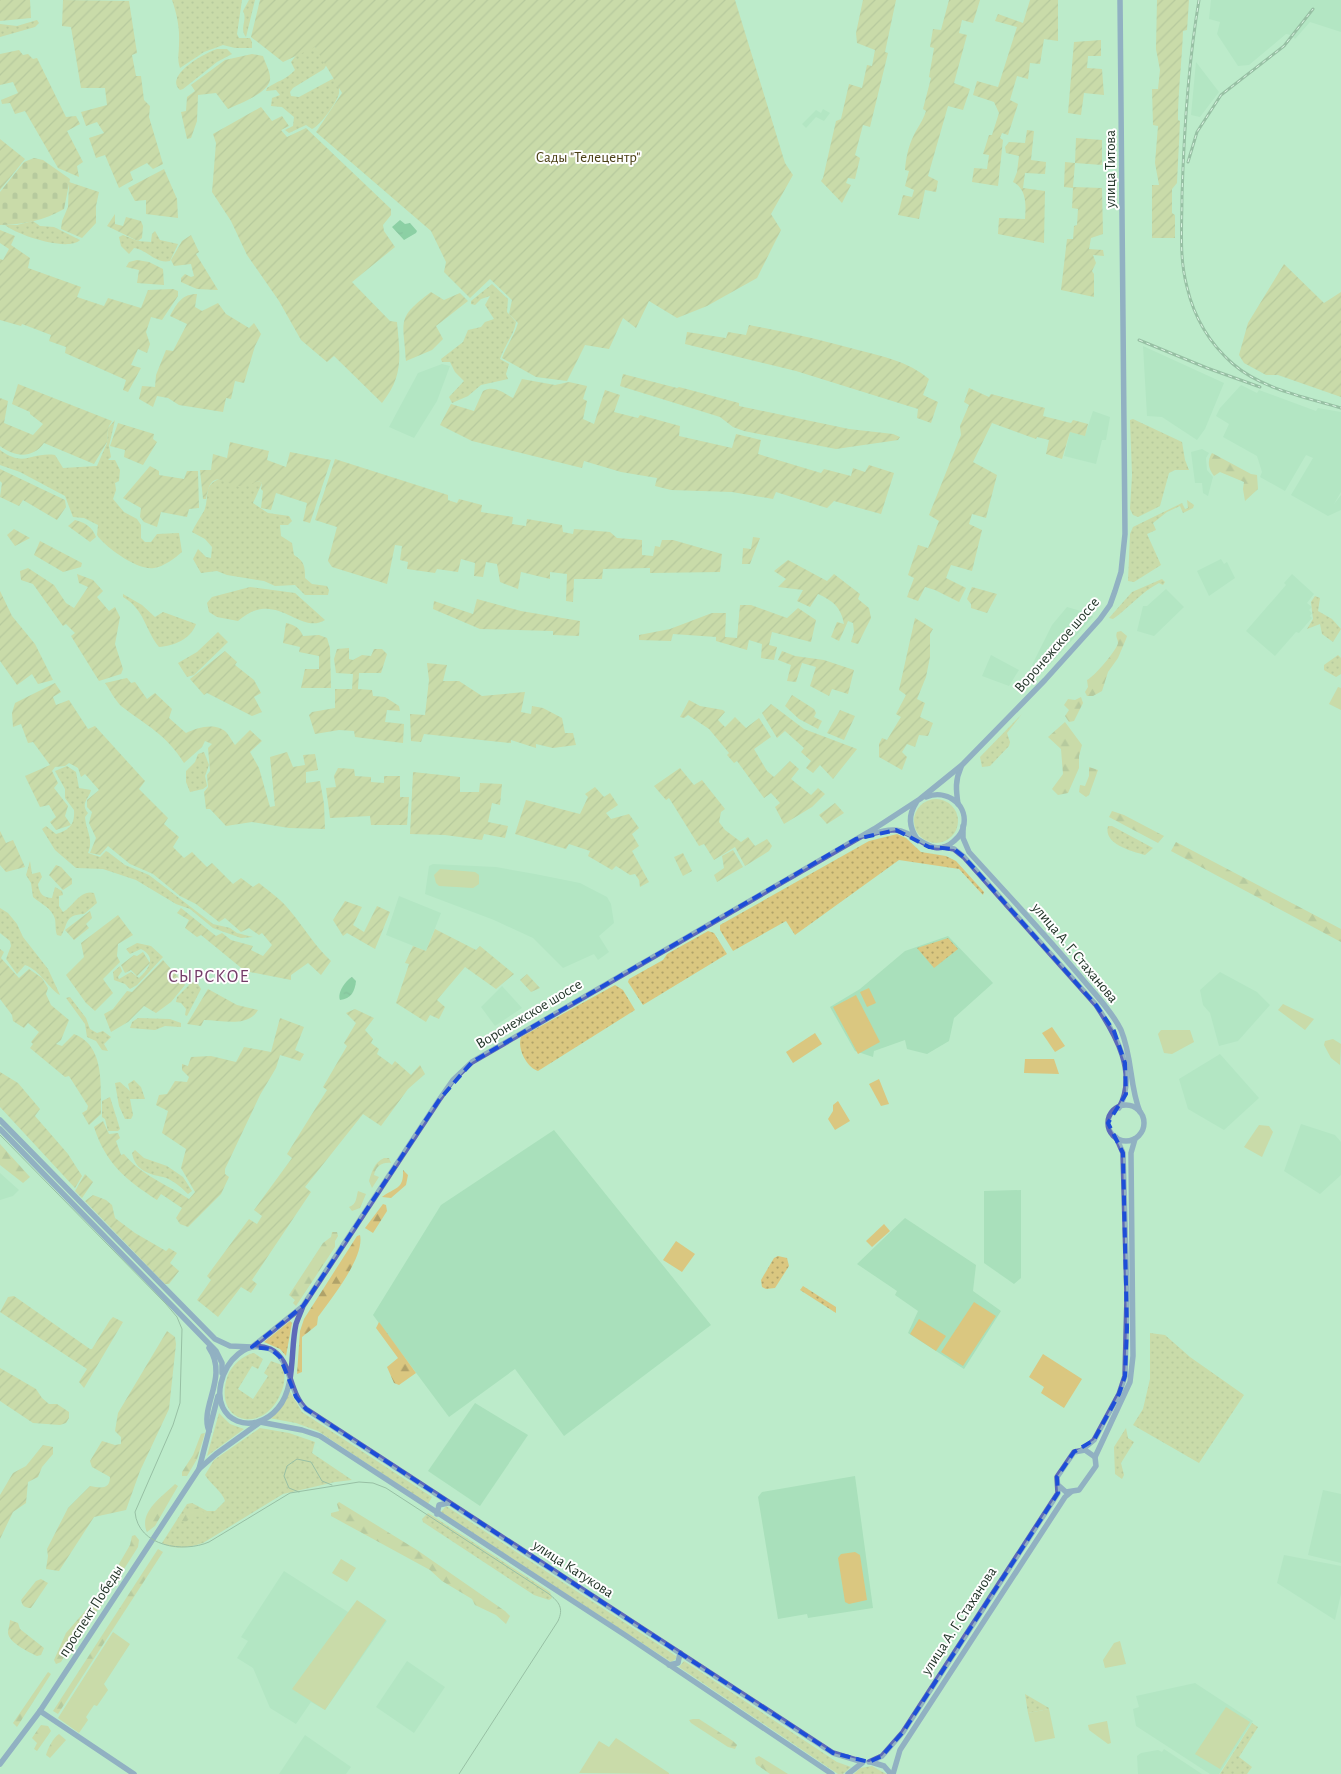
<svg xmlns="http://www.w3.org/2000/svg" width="1341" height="1774" viewBox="0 0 1341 1774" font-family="'Alegreya Sans',sans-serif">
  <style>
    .built { fill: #a9e0bb }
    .grass { fill: url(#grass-dots) }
    .forest { fill: url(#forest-firs) }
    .cemetery { fill: url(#cemetery-stones) }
    .park { fill: #dac780 }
    .garden { fill: url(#garden-furrows) }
    .water { fill: url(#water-ripples) }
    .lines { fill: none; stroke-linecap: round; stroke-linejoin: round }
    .secondary { stroke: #5d6ab9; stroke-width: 5.5 }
    .tram { stroke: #6c8c76; stroke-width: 1 }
    .rail-casing { stroke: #6c8c76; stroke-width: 3 }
    .rail { stroke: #fefefe; stroke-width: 1; stroke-dasharray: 4; stroke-linecap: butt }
    .marked { fill: none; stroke: #1d4ed8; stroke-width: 4; stroke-dasharray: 10 6; stroke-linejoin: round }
    .labels { text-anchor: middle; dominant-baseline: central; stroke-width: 4; stroke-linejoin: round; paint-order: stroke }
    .park-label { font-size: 15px; fill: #4c4117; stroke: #fefefe }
    .street-label { font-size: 15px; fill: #223428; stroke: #fefefe }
    .quarter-label { font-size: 18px; letter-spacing: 1px; fill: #733b68; stroke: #fefefe }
  </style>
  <defs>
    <pattern id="grass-dots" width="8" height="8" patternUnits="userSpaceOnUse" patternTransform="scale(1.25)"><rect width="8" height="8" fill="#dac780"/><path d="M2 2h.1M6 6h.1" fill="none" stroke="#b0a269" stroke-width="1.8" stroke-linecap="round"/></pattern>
    <pattern id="forest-firs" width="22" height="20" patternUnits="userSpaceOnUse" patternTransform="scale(1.25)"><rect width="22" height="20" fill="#dac780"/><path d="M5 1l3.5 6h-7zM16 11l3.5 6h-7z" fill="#b0a269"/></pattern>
    <pattern id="cemetery-stones" width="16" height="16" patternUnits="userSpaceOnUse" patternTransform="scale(1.25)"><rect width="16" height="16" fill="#dac780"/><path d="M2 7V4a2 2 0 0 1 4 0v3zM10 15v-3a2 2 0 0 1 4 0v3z" fill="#b0a269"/></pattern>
    <pattern id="garden-furrows" width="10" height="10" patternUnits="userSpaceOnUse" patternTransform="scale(1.25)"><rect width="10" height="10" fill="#dac780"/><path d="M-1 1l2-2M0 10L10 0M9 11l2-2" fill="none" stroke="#b0a269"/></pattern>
    <pattern id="water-ripples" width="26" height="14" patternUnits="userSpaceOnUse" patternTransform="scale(1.25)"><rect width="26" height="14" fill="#52af77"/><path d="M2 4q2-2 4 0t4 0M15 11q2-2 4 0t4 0" fill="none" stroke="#448f62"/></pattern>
  </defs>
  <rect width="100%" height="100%" fill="#bcebca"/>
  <!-- built -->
  <g class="built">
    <polygon points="1211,0 1341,0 1341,32 1310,22 1295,39 1291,35 1286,34 1249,65 1238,66 1217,34 1220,22 1209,19"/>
    <polygon points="1196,62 1219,92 1200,117 1191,115"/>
    <polygon points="823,109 830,113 824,121 816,117 806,128 802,124 816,110 821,113"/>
    <polygon points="1143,346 1224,383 1205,429 1197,440 1162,417 1147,416"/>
    <polygon points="442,364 450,366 437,401 414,438 389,427 418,373"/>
    <polygon points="1241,385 1257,393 1259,390 1316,411 1318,408 1341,412 1341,492 1334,504 1341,495 1341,510 1328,516 1291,495 1313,458 1306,455 1285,491 1260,477 1262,472 1257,456 1223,437 1229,424 1216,416 1220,408"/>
    <polygon points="1093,411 1110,417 1106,440 1102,440 1096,464 1064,456 1070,432 1085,435"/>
    <polygon points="1202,449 1209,453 1206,458 1207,470 1213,477 1208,496 1203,493 1202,483 1195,483 1191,452"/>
    <polygon points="1221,559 1224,564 1227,562 1235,578 1209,596 1197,571"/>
    <polygon points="1292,574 1314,594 1307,603 1312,607 1309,610 1312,613 1310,616 1312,618 1299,633 1296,632 1275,656 1246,631 1286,585 1284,583"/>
    <polygon points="1166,589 1184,607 1154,636 1137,631 1143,606 1147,606"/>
    <polygon points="1067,607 1091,614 1093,617 1043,672 1032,665 1052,625"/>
    <polygon points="991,655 1019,670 1009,686 982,676"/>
    <polygon points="433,864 496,867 535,874 580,883 607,897 611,904 614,923 599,936 609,952 598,960 594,954 563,968 533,938 494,920 425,894 429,866"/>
    <polygon points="399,896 441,913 426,951 386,935"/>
    <polygon points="948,936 993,983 954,1018 949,1041 927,1054 907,1049 905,1040 874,1051 873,1057 855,1051 830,1007 860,989 905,951"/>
    <polygon points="1220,972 1257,992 1270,1005 1238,1041 1219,1046 1210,1013 1203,1005 1200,990"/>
    <polygon points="502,986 522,1008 495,1026 481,1007"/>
    <polygon points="1220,1054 1259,1098 1224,1130 1188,1109 1179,1079"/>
    <polygon points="1301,1124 1335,1135 1341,1142 1341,1175 1320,1194 1284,1171"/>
    <polygon points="554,1130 711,1325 564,1436 515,1369 449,1417 373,1315 441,1205"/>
    <polygon points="0,1173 19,1190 13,1196 0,1200"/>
    <polygon points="1021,1190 1021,1278 1014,1284 984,1263 984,1191"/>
    <polygon points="905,1218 976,1265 973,1291 1001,1311 964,1369 908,1333 918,1311 895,1295 897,1291 857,1264"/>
    <polygon points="475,1403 528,1435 480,1506 428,1471"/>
    <polygon points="855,1476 873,1608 808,1618 807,1614 778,1619 758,1497 762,1492"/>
    <polygon points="1323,1490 1341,1494 1341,1563 1308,1555"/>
    <polygon points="1284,1555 1341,1566 1341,1594 1335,1620 1277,1583"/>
    <polygon points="284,1571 348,1612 366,1606 387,1621 325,1710 311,1702 296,1724 270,1708 253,1668 237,1658 248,1641 241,1637"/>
    <polygon points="407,1661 445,1687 414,1733 376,1707"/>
    <polygon points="1195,1683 1253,1721 1219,1774 1210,1774 1136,1726 1133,1709 1139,1707 1136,1696"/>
    <polygon points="305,1735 351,1767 346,1774 279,1774"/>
    <polygon points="1164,1749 1202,1774 1138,1774 1137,1756 1141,1753 1158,1750 1162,1752"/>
  </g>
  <!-- grass -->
  <g class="grass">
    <path d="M172,0H242L237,34L239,38H250L252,42V48H235L223,45L204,52L180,68C177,59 179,54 179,44C180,29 177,14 172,0Z"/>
    <path d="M249,0H255L246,37C239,28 248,20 243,11Z"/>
    <polygon points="37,20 39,23 35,27 0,37 0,24 17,26"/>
    <path d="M313,44L327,64L324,69L293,88L290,92L291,96L299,97L336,77C338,81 340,87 339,93C338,101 320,126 312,129L306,125L289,133L285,130L293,126L294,117L282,107L271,106L272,98L280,95L276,90L266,91L267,88C277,81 286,80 295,70L291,62L298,53Z"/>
    <path d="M217,49H227L232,54L217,62L183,89L180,90C164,75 205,53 217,49Z"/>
    <path d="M33,221L40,226L54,227L80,240C68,252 17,235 5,225H17Z"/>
    <path d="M155,231L160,240L178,244L170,261C155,264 148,250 134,248L129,254L121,246L119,237L123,235L138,241L151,242L152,234Z"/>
    <path d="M492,284L508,299L507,312L516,322C514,335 504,346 500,359L509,364L506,374L508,379L481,385L468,396L452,403L449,397L464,381L455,372L450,362H442L441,359L463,342L468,330L481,327L485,322L494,319L485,305L490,296L481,299L475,305L471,304V301Z"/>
    <polygon points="1133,419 1182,442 1185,460 1189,470 1175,470 1169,473 1160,506 1138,517 1133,515 1130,509 1132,475 1130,420"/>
    <path d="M115,420L109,446L111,457L108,460H115L120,470L119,481L115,483L116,490L113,499L124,512L137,519L141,525V538L145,542H151L157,534L179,533L182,552C175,558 163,567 154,568C138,571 105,547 97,535L98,525L84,518L73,517L65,496L20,472L0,465V450C25,468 30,452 55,455L63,468L97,466L107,443L108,428Z"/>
    <path d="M220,479L236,485L258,481L262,483L253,503L268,513L289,516L292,521L288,525H280L281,536L292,543L294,555C304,561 305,566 305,578L312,584L327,586L329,590L328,595H305L295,585L275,586L264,581L227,575L217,571L201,573L193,559L198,549L206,557L211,558L212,547L205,539L192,532C195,525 200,518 204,511C210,499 202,484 220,479Z"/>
    <polygon points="1187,500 1194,505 1193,508 1183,513 1180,506 1167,512 1153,523 1156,530 1147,534 1161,565 1134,582 1128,581 1130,534 1133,527 1182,503 1185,509 1188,508"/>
    <path d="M1162,579L1165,582L1163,585L1159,583C1141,592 1130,607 1113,619L1109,618L1132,592Z"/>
    <path d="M250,587L295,593L325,620C299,636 276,587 238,621L217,617L209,612L207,603L212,597Z"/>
    <path d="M123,594L142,605L155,617L163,612L196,624C191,639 174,646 159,647C144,628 145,610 123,597Z"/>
    <polygon points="1315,596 1320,598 1318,611 1332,619 1341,629 1333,642 1322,634 1320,624 1307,629 1313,619 1311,602"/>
    <polygon points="218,632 228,642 194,675 187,677 178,663 197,652"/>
    <polygon points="1338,655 1341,658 1341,674 1336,677 1324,670 1324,665"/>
    <polygon points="1022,714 1007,733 1010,742 1009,746 990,766 982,767 980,757"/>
    <polygon points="204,752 209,765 205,776 207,786 203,789 190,792 186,782 186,771 195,762 198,754"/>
    <path d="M67,766L76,772L79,788L91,790C89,799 80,803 88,813L85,817C86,831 94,839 88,853L100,857L106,851L108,852L125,865L149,875L213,924L230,928L237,933L253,937L241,938L213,928L190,909L176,904L136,880L103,869L76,868L55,850L42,829L46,826L56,834C70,830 75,824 74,810L65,798V789L55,771Z"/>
    <circle cx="936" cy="821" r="22"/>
    <path d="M1108,826H1112L1153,848L1145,855C1131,851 1103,844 1108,826Z"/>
    <polygon points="897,834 906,838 921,852 946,856 956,861 984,892 983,895 959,869 899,860 795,935 786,921 733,951 720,930 720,925 869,841"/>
    <path d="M30,861L32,874L40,872L42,877L38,884C39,893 43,898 52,898L55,887L62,891L63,895L59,896V906L63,912C73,907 80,889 94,893L97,903L84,914C64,915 69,923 61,936L57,935C55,930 56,925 55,919C52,908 41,904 33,897L31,883L26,875Z"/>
    <path d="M0,908L8,913L17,924L23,937L48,969L60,995C50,990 40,970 25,965L17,974L6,959L11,946L10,941L0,933Z"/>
    <polygon points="708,931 714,933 727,954 643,1005 628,982 629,979 663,960 667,954"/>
    <polygon points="948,938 958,949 934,968 917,948"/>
    <path d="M137,943L151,946L163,957L137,985L130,989L125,984L114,980L113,972L120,966L122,971L118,977L119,979L131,972L139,978C149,969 157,957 141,949L130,954L126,949Z"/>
    <polygon points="196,981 201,989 187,1016 185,1015 186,1009 181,1003 176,1002 177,997 192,982"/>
    <path d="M615,985L623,990L635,1010L538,1071C526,1067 517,1048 521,1037Z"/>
    <polygon points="70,997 86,1018 90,1029 97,1033 103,1031 111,1037 104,1044 108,1051 102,1050 96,1041 87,1037 85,1024 66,998"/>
    <polygon points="138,1018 170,1019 181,1023 181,1027 165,1026 155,1030 130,1028 132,1022"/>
    <polygon points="134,1080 141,1087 145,1099 130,1099 133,1115 131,1119 125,1119 119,1106 115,1083 120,1082 130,1091 128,1084"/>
    <polygon points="110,1097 120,1129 118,1131 108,1131 105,1119 102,1117 102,1101"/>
    <path d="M135,1150L144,1158L167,1166L183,1177L192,1191L188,1194C182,1188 172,1179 163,1177C148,1174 135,1170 132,1153Z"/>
    <polygon points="778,1256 787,1258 789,1266 775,1288 766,1289 762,1287 761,1280 774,1258"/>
    <polygon points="803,1286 836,1307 836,1313 800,1290"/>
    <polygon points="290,1321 292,1323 286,1356 280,1349 264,1342"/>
    <polygon points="1150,1333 1165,1335 1190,1357 1244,1395 1199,1463 1133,1425 1143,1409 1150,1379"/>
    <path d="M254,1353L263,1359L258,1369L252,1366L238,1389L253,1399L268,1376L264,1373L271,1361L282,1365C286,1375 285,1385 280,1395C262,1436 211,1422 228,1375C232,1365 243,1355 254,1353Z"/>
    <polygon points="289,1390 302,1412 432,1497 428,1504 318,1431 296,1423 269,1418"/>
    <polygon points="219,1413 230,1424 244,1429 207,1456"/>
    <path d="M260,1428L289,1433L315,1442L312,1453L352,1480L335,1482L283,1494L203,1543C190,1547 174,1551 162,1543L187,1504L192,1503L207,1511H215L225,1501C223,1492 210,1484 205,1475L214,1460Z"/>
    <polygon points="1126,1428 1128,1438 1134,1442 1121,1463 1124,1475 1122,1479 1115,1474 1114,1447"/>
    <polygon points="446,1506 676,1656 676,1659 671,1662 441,1512"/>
    <polygon points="428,1513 550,1592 552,1598 549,1600 534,1595 423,1522 422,1519"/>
    <polygon points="684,1661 837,1762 851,1767 843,1774 838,1774 679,1667"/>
    <polygon points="1025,1694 1049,1708 1049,1709 1028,1713"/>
    <polygon points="1252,1723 1258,1727 1239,1757 1252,1767 1247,1774 1220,1774"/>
    <polygon points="872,1766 886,1774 854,1774 860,1768"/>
  </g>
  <!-- forest -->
  <g class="forest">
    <path d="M1212,453L1251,474L1257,475L1258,489L1245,501L1243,489L1244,482L1220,472L1214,476C1208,468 1207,461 1212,453Z"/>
    <path d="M1121,631L1127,636L1126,639L1118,658L1108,672L1102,691L1093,696H1087L1085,692L1088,687L1087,680C1094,677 1117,650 1118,643C1118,639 1115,637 1117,632Z"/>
    <polygon points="1081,697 1083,703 1074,721 1069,722 1065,716 1069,710 1064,705 1068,699 1075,700"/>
    <polygon points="1065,722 1082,745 1079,756 1079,768 1068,793 1058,795 1052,789 1063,774 1061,749 1048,737"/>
    <polygon points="1089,767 1098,770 1089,795 1086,797 1079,792 1080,785 1085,786 1089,776"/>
    <polygon points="1112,811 1124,815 1164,836 1158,843 1109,817"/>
    <polygon points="1176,842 1341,929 1341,942 1171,851"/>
    <polygon points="0,1144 30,1177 23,1183 0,1165"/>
    <path d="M384,1158H389L391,1163C382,1162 376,1166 374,1175L379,1177L372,1188L369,1181C372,1171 374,1163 384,1158Z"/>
    <path d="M403,1170L408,1175L406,1185L391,1198L382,1197C395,1187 404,1190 403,1170Z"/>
    <path d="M358,1191L366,1194L360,1208L352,1211L349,1207C357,1204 356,1198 358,1191Z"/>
    <polygon points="383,1204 386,1205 387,1211 373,1233 365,1228"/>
    <polygon points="332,1232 337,1232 338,1236 335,1241 335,1247 296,1306 293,1303 295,1300 289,1295 323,1243 331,1237"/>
    <path d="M360,1235C365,1257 331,1299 318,1317L317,1325L302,1337V1372L297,1374L300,1331L304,1319L357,1236Z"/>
    <polygon points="379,1322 416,1373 399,1385 394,1383 387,1367 398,1358 376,1328"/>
    <polygon points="205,1433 197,1459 187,1476 182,1476 182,1472 193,1455 201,1434"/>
    <path d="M175,1484L178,1486L155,1526L147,1532C138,1512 163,1496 175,1484Z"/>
    <polygon points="339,1502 417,1550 505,1611 510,1616 506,1624 496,1615 475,1605 472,1599 442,1581 430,1570 331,1516 331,1513 339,1511 337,1504"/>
    <path d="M190,1507C198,1507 203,1510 207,1517L192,1516L185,1523L182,1521Z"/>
    <polygon points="135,1535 139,1540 138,1547 112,1588 110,1587 108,1583 130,1545 132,1536"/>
    <polygon points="158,1549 163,1552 58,1714 53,1711"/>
    <polygon points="99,1595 103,1598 102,1605 77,1635 61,1662 56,1664 54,1660 66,1633"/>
    <polygon points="48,1672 51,1674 17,1727 13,1723"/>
    <polygon points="693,1719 699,1719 733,1741 737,1745 735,1749 728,1747 691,1723 689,1720"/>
    <polygon points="41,1725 48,1726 51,1731 37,1751 34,1749 37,1743 32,1738"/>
    <path d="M59,1734L66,1740L50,1758L46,1755C48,1748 53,1738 59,1734Z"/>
    <polygon points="759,1756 788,1774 770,1774 756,1764 755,1758"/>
  </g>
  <!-- cemetery -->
  <path class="cemetery" d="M34,158L43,160L70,179L64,209C45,220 22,225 0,225V192L24,162Z"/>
  <!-- park -->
  <g class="park">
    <polygon points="1338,687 1341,688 1341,710 1329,704"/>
    <polygon points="440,869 475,872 479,875 479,884 473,888 439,886 436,883 434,875"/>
    <polygon points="869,988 876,1003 867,1007 860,992"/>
    <polygon points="856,995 880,1042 858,1054 833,1007"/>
    <polygon points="1283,1004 1314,1019 1305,1030 1278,1010"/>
    <polygon points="1052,1027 1065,1046 1055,1052 1042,1033"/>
    <polygon points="1161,1030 1190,1030 1194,1042 1172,1054 1164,1053 1158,1034"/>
    <polygon points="815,1033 822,1044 793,1063 786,1052"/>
    <polygon points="1333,1039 1341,1044 1340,1065 1331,1058 1324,1045 1325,1041"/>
    <polygon points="1025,1059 1054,1059 1059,1074 1024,1073"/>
    <polygon points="879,1079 889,1104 881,1106 869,1084"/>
    <polygon points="838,1101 850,1121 835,1130 828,1119 833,1111 833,1105"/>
    <polygon points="1259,1125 1269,1126 1273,1132 1262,1157 1244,1147"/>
    <polygon points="884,1224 890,1231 872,1247 866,1241"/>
    <polygon points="676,1241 695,1254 682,1272 663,1260"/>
    <polygon points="974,1302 996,1316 963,1366 941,1352"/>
    <polygon points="919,1319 946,1336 936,1351 910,1334"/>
    <polygon points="1043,1354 1082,1379 1064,1408 1041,1393 1044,1387 1029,1377"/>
    <polygon points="855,1552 860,1555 867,1600 849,1604 845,1602 838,1558 841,1554"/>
    <polygon points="341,1559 356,1568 347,1582 332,1573"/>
    <polygon points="357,1600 386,1620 325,1710 292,1689"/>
    <polygon points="113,1632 130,1644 104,1684 108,1690 97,1706 94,1705 86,1717 88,1720 79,1733 58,1718"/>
    <polygon points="1120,1641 1126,1664 1105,1668 1103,1660 1114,1643"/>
    <polygon points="1226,1707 1250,1722 1220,1769 1195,1754"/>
    <polygon points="1049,1709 1055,1738 1035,1742 1028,1713"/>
    <polygon points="1107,1721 1111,1743 1108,1744 1089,1730 1088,1725"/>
    <polygon points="616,1738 669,1773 669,1774 579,1773 599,1741 609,1747"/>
  </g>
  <!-- garden -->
  <g class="garden">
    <polygon points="0,0 30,0 31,18 0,21"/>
    <polygon points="63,0 129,1 137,53 132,55 136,76 141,76 144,100 150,106 149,117 163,164 153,169 147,163 130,172 133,180 119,188 105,155 96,158 89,138 104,133 97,122 86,126 81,112 107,105 105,88 81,88 71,27 62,26"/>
    <path d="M260,0H735L785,163L793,175L771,214L781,230L757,278L707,306L677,318L649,301L636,328L623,318L609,349L585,345L567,381L536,377L502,358C507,345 514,336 518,323L509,314L512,300L490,279L470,298L444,272L446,262L431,231L316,132L342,93L315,47L283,62L251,37Z"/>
    <polygon points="863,0 896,0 885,52 888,53 870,127 863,125 855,155 860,158 855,179 848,178 846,183 851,185 842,203 821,181 823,178 836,121 841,119 849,84 862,88 867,65 872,66 875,50 857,43 856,33"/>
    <path d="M949,0H980L973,23L962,20L959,33L967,35L954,83L970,89L963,110L948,106L928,176L938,181L936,192L925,190L919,219L898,215L903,195L912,197L914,190L905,186L909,171L905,170C906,158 908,148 913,137C917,128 923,121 926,111L923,109L931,78L929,77L934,48L930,47L933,29L941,30Z"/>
    <polygon points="1030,0 1058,0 1058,41 1044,39 1040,64 1030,63 1028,79 1017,76 1010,100 1018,104 1008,135 1002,133 1000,138 1003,140 998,186 972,182 974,168 987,169 989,155 983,154 989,135 992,135 999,113 994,102 973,95 977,81 998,87 1017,27 995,21 998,14 1023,23"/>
    <path d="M1157,0H1189L1187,30L1183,31C1182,61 1178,90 1178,120L1180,121L1177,183L1172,189V213L1175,215V238H1152V185H1159L1155,163L1158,126L1153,125L1152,89H1158L1160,70L1156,49Z"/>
    <polygon points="1101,40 1101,56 1088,56 1087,68 1102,69 1104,95 1084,93 1081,115 1068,113 1074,42"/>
    <polygon points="19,50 23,55 28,54 33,59 37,58 66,117 76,116 80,124 67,131 83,162 77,166 79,177 58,168 25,111 15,114 10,103 2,104 1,100 18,93 13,82 0,85 0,54"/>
    <path d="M252,54L263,56C265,63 271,72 270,80C267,94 240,103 228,109L216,93L198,95L197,121L191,138L187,139L181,112L186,111L187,97L195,91L191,85L225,60Z"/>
    <path d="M261,107L272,121L282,116L289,126L281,130L287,137L306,128L391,209V215L383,225L384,231L395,247L352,282L390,321L397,322C400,356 404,375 382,403L334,356L327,362L301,340L279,301L247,255L231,221L212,192L216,143L213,134Z"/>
    <path d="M1027,130L1034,131L1031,160L1046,162L1045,174L1025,173L1023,188L1045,191L1044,243L998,234L999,218L1025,219C1026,206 1027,189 1013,182L1017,172L1019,156L1006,153L1005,147L1009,142L1025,143Z"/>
    <polygon points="1076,138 1102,140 1102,165 1075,163 1073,187 1102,188 1103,234 1091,238 1089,249 1103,250 1104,256 1093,255 1096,263 1092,271 1094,274 1094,297 1061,290 1067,239 1073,239 1074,226 1077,225 1078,209 1072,208 1073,188 1064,187 1065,162 1075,163"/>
    <polygon points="0,139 25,159 0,190"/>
    <polygon points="164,169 177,199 178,218 146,214 146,200 135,201 128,188"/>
    <polygon points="69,182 99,192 96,206 96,223 82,238 61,229 62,221 68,207"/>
    <polygon points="115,214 115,224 123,226 126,217 141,221 143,226 142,238 138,241 107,226"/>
    <polygon points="0,230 15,236 11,245 30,258 28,268 81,287 77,297 104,306 108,298 141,308 148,290 173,289 178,291 178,296 162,320 151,317 146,332 150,344 147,353 138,349 131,365 141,368 128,392 123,390 126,380 65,353 66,347 49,341 51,335 22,324 21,326 0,320 0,259 3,260 9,249 0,243"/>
    <polygon points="191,235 199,252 196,254 218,290 197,289 181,282 181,278 185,274 191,277 194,276 191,264 174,266 171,260 182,241"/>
    <polygon points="137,260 149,262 163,269 164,285 137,283 139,270 126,267 129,262"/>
    <polygon points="1284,264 1324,303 1341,292 1341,397 1278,375 1266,375 1244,363 1239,355 1248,323"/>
    <path d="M431,292L444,300L460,293L468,301L436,326L443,339L432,350L406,361C404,320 395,319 431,292Z"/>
    <path d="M197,294L195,307L202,311L218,303L226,314L249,328L254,323L261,334L255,346L244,383L235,381L231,399L226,398L223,412L179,405L168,398L157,396L153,407L139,399L142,386L155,387L156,375L166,350L173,351L187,324L170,316C177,303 182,294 197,294Z"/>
    <path d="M749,325C786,332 822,340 858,350C885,357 907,361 929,379L923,395L938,402L931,423L917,418L918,409L796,371L685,344L687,332L726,338L728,332L746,335Z"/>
    <polygon points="623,374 677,388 679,387 739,403 739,406 849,429 893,434 900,437 898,440 836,449 744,431 733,427 720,417 620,386"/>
    <path d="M522,379L555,385L569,382L587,386L583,399L587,401L583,419L594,424L605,390L620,395L614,412L638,418L640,415L680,426L679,436L732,448L736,434L761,440L758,454L821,473L824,469L851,476L853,468L865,472L869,465L894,473L881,514L834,501L827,508L776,492L773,499L732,492L671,490L655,486L657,478L621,472L584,461L582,468L472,441L440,425L451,404L474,411L483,391C495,385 503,393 513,398Z"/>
    <path d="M18,384L112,421L108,428L107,442L94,464L44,443C33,459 14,457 0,446V398L8,401L4,423L33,435L43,424L30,414V412L12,404Z"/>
    <polygon points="969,388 989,397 991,394 1045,408 1043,416 1071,423 1073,420 1088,424 1085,436 1070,432 1062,459 1046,454 1049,440 1037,437 1036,439 992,423 973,462 997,475 986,518 972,514 969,524 982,530 972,571 951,565 946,578 966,588 959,602 935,590 925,587 918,601 907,597 914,578 908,575 918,545 928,548 939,521 929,515 961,435 960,426 969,405 964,402"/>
    <polygon points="118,423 154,434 153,439 157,442 143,465 124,457 125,450 110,446"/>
    <path d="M230,442L269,451L267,460L286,467L290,452L331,460L310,523L303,521L307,503L276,493L271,510L261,508L263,491L261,489L262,483L258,481C255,482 251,485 247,486C227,490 212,462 206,499H203L200,470H211L213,454L227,458Z"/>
    <polygon points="335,459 448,495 448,500 457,503 459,499 482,505 481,512 513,517 512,524 526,526 527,519 562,525 563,532 573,534 574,529 610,532 617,538 642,540 642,555 653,556 655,546 660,547 662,540 673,540 722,554 720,572 650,573 650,568 603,569 602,579 574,579 573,602 566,601 567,574 550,572 550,579 521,572 518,589 500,582 497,564 486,562 483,577 474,576 475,563 461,559 458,572 437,569 435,573 407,569 408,562 400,560 402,546 395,545 387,584 332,567 328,561 337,527 315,520"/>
    <polygon points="150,466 159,471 159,475 184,479 187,471 198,471 199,508 189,509 187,517 161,512 157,527 144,522 140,517 141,508 123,498"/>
    <polygon points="0,469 65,500 66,507 57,520 23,500 19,506 0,497 2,483 0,481"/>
    <path d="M75,520C86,523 92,527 96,537L90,542L68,526Z"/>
    <polygon points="14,529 30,538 15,546 7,535"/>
    <polygon points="753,537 760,538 750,564 742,564 743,548 751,549"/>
    <polygon points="40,541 82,563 81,567 63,572 34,555"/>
    <path d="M788,560L827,581L834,574L860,594L858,599L869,608L871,618L858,644L851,642L854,632L853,623L848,621L839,641L831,637L837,622L844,624C841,607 833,601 818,594L810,607L797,601L803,590L778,587L786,579L774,571Z"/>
    <polygon points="28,568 54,585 66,603 74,608 88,587 79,583 77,574 93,580 103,591 97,597 109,611 115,607 120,617 115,644 123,669 121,674 99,681 71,636 75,633 66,624 63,626 33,584 21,580 20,571"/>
    <polygon points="972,587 997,594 987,613 971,608 971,604 967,599"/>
    <polygon points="0,591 12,616 35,644 53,680 38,684 32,674 17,685 0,661"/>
    <polygon points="477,599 521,611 580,621 579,636 553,635 553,631 480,629 433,609 434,601 473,614"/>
    <polygon points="740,605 751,605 787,618 798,608 816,620 811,642 772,632 769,645 777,647 774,660 761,658 762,644 749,640 747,650 716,641 716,637 673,634 671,641 639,640 639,635 670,629 712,613 726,613 725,637 737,638"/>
    <polygon points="915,618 933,629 930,634 930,657 926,677 917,699 925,703 920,717 933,723 928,736 919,735 915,747 907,744 902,752 907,757 902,770 879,757 879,744 882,738 887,740 901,717 896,714 906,695 899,690"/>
    <path d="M286,623C295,625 300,628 303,636L319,635L327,638L330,648L331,688H301L305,669H319V656L299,652L300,647L283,643Z"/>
    <polygon points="349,648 349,659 353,660 362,655 371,656 374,649 382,649 387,654 381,673 359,673 358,689 372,690 373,696 385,697 399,706 400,711 387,710 385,722 404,724 403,743 355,737 354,731 339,730 315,734 309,715 312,712 335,708 335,689 352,689 353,674 336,673 334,659 337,649"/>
    <polygon points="225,651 237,662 235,665 254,680 261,693 254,697 262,712 252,716 207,693 204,695 190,679"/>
    <polygon points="782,651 795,656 824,660 854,670 848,694 832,689 829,696 810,686 816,667 802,663 796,682 787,681 791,665 778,660"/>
    <polygon points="427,663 447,665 443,681 459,681 482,696 525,692 521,712 531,714 532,706 543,708 562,718 565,733 573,733 576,745 553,748 536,744 536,748 511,740 511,743 424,734 421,742 411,741 410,714 425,715 429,680"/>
    <path d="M127,678L131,683L135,682L147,699L155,693L172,709L169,718L186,733C197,728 215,722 226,732C229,735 232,741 235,745L250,730L262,741L250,752L259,768L270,807L275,806L270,757L287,752L293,767L305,765L303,755L315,754L318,770L306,772V783L320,781L324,804L325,829L289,828L252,822L226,826L210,809H206L204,792L208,787L207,775L210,771L208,748L212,744L205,741L202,747L184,763C166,734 147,726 121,706C115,700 110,690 105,683Z"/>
    <path d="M55,683L61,692L53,697L56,705L69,700L88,729L95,726L145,781L139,789L168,818L164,824L179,837L173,847L184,858L192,852L207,867L212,863L233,884L241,878L253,887L259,883C270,892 283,901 291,912C305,929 315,946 331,961L321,975L308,963L291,975V980L245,971L201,935L197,937L185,928L189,920L177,913L181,908L216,936L222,933L231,940L253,946L251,950L263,956L272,945L262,933L259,935L249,928L241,932L225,918L219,922L196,904L180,896L153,874L130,864L108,846L100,855L90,853L96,838L89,823L92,812L87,807V800L99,790L85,774L81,777L78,768L69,763L65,766L55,767L52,771L58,783L54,788L68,806L65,816L71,825L56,830L50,822L56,817L49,805L40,807L25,776L50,765L33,742L28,743L21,724L13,727L12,713L15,703Z"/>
    <polygon points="792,695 814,709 816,713 814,717 822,721 818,729 799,719 785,706"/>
    <polygon points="689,700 700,706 723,710 725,712 718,720 725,727 735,717 746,728 759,718 771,737 754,749 767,771 774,777 790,761 799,769 791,779 811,795 818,788 825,794 812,807 784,824 775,807 780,803 771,793 764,798 737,761 734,763 727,755 729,753 709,729 688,715 684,718 680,717"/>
    <polygon points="771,704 804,729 857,749 833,779 820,765 813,773 806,768 811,761 801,752 804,748 785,731 777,738 762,713"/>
    <polygon points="840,710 855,716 844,740 827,733"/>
    <polygon points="338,768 354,769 355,776 371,777 371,782 384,783 384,776 400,776 400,797 409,797 407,825 371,825 370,816 330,818 326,788 336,787 334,776"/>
    <polygon points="680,768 694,785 702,780 725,809 721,812 719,822 725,830 741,842 748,837 755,846 767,839 772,846 769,851 745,866 735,847 714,860 704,844 699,846 669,798 666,800 654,786"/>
    <polygon points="413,772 460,777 460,792 479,792 480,783 502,784 500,805 492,803 488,822 508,826 505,838 484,834 482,840 445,835 410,834"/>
    <polygon points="595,787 604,797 610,793 618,805 606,813 611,819 629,814 639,828 632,834 639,846 632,851 649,882 640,887 639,880 635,874 630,875 616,866 612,870 588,856 590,851 569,844 566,849 515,834 526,800 580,814 588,797 585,794"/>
    <polygon points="835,803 844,813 827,824 819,815"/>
    <polygon points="0,831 6,843 13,840 25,867 6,872 0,865"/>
    <polygon points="733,850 743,867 717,882 714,875 724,868 722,856"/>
    <polygon points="683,853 692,871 683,876 674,857"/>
    <polygon points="56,865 61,867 72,879 72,884 63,890 49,875"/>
    <polygon points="345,901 362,907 353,925 364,932 377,906 390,912 375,949 347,933 343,936 333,920"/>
    <polygon points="90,911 92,918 86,924 89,928 74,940 65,930"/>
    <polygon points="118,915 133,935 118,944 117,956 120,962 103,979 113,993 95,1011 86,1003 66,975 84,957 81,943"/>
    <polygon points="435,929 476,950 480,946 514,974 496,989 465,967 437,1000 445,1007 439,1019 430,1015 426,1022 396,1003 409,964 405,963 413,946 426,951"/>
    <path d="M0,949L4,952L1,958L19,978L29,969L42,978L48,988L46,994L51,1005L69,1020L61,1040L56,1044L62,1046L74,1034C106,1046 100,1087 101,1114L89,1125L82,1113L87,1110L88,1106L69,1076L65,1077L30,1048L33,1044L31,1042L39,1032L28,1023L24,1028L13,1021L12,1015L0,999Z"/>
    <polygon points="143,952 150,963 137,976 131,970 125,973 121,965 134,955 137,956"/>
    <polygon points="163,960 185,985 171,1002 156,1013 144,1006 128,1022 111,1032 104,1014 113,1009 127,991 132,992"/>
    <polygon points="527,974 540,988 531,992 520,980"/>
    <path d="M208,989L237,1005L258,1010C248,1028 222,1020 204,1020L201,1026L187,1024Z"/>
    <polygon points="355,1009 374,1018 365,1030 373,1039 371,1043 379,1049 377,1054 392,1065 395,1061 411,1075 420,1065 425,1074 408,1089 381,1126 363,1114 305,1187 311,1192 252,1280 257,1284 251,1293 241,1287 218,1317 197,1300 211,1280 207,1276 249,1219 257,1224 262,1216 254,1210 292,1158 287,1154 327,1090 323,1087 347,1046 344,1043 356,1023 346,1013"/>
    <path d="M280,1018L304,1027L295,1050L304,1054L300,1061L280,1055L276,1068L260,1095L225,1169V1174L229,1177L221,1194L188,1227L180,1224L176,1218L182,1208L161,1194L157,1200C125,1179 106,1164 94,1127L103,1121L109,1134L118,1133L120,1138L116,1141L121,1155L124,1154C141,1175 166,1184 189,1199L195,1192L181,1168L186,1149L162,1133L168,1111L156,1105L159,1095L167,1094L175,1081L187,1082L189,1077L182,1070V1064L188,1066L191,1057L211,1056L236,1062L244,1047L271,1052Z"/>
    <polygon points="0,1072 18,1083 40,1109 35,1116 68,1154 82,1176 75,1188 0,1107"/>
    <polygon points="85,1174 93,1182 82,1198 75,1191"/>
    <polygon points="93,1195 106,1200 112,1205 115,1218 135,1233 166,1251 169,1248 177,1253 170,1263 179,1271 169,1284 165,1284 85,1201"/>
    <polygon points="14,1296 90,1349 92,1349 110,1320 113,1317 123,1322 84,1388 79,1382 87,1369 0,1312 8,1297"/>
    <path d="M167,1331L175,1337L176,1344L169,1409L140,1471L126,1510L94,1517L59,1571L46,1569L48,1556L47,1549L68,1508L90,1486C100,1488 110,1490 110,1477L92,1467L90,1461L102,1441L115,1445L121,1444V1437L115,1431L118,1413Z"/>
    <polygon points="0,1368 36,1389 42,1398 49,1404 57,1404 69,1412 69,1418 66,1423 60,1425 33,1423 0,1401"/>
    <polygon points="43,1445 53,1447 53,1454 42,1467 38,1477 28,1482 26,1503 13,1512 0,1539 0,1495 13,1473 26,1466"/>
    <path d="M41,1579L48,1583L31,1608C25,1608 22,1606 21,1600L36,1581Z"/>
    <path d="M10,1620L18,1623L20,1629L44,1648L41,1655L37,1656C29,1652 9,1643 8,1633C8,1629 10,1624 10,1620Z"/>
  </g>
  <!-- water -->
  <g class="water">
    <polygon points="400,220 405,224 410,223 417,231 416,233 404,240 392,227"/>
    <path d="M352,977L356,981C355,991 351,999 340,1000C337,993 345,981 352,977Z"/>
  </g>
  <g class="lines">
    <!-- secondary -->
    <g class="secondary">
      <path d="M916,803C908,815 909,827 917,839"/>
      <path d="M958,804C956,790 955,780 961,767"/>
      <path d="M963,826V838L969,852C1006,893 1044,933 1079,975C1093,992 1111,1010 1121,1030C1133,1059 1129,1085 1140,1112"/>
      <path d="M865,836C875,833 885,829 895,830C917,831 932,861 954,841C959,837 963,831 964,824C967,803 945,789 926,797"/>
      <path d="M944,847L954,849L964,857L1096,1005C1116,1035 1138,1073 1119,1108"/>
      <circle cx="1126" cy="1123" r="18"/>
      <polyline points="0,1120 215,1339 230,1346 252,1347 302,1307"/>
      <polyline points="0,1129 216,1351 222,1363 222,1373"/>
      <path d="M209,1348C229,1377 199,1407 209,1431"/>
      <polyline points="260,1422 302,1430 320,1436 625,1635 832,1774"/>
      <polyline points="1082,1450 1094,1440 1119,1394 1125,1376 1127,1296 1123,1153 1116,1137"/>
      <polyline points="1095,1457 1130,1382 1133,1356 1131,1153 1135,1139"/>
      <polyline points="199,1469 218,1396"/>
      <polyline points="437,1514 439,1505 448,1503"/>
      <polyline points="669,1665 678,1663 680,1653"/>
      <polyline points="40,1711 134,1774"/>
      <path d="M863,1762L833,1753L306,1409C288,1392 292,1359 270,1349C246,1339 226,1361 221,1383C212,1422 254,1437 278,1408C296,1387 290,1350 296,1324C298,1318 301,1312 303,1306L439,1100L453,1080L472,1062L874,829L920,799L962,765L1045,680L1100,619L1110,605L1115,591L1121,572L1125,534L1120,0"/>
      <polyline points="869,1762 882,1756 903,1732 1058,1493 1057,1477 1074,1452 1085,1450 1095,1457 1096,1466 1079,1490 1066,1492 1058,1485"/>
      <polyline points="871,1762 884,1766 891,1774"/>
      <polyline points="0,1764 40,1711 199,1469 216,1454 259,1423"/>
      <polyline points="848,1774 862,1763"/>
      <polyline points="893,1774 900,1750 1065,1497 1071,1492"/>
    </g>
    <!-- tram -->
    <g class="tram">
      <path d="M0,1135L166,1304L177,1317L182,1329L180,1403L173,1425L135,1512C138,1547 184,1553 209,1542L290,1493L359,1482L373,1483L386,1488L549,1594C559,1602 564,1608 558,1621L459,1774"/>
      <polyline points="299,1492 289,1488 284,1476 287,1466 297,1459 311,1462 322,1481 332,1485"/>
    </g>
    <!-- rail casing -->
    <g class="rail-casing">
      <g id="rail">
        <path d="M1199,0C1188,65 1184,130 1182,196C1182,227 1179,257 1187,287C1194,317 1209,343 1233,364C1262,389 1305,397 1341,408"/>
        <polyline points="1188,162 1197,132 1221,95 1284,46 1313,9"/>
        <polyline points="1139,340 1207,368 1260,387"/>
      </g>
    </g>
    <!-- rail -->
    <use href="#rail" class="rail"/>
  </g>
  <!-- marked area -->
  <path d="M0 0H1341V1774H0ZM896,830L929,847L954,849L964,857L1096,1005L1114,1031L1125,1063L1126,1094L1108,1123L1123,1153L1127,1328L1125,1376L1119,1394L1094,1440L1074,1452L1057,1477L1058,1493L903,1732L882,1756L869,1762L833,1753L306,1409L296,1397L280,1357L271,1349L252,1347L303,1306L439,1100L472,1062L856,839Z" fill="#bcebca" fill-opacity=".55" fill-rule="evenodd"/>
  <path class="marked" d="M896,830L929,847L954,849L964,857L1096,1005L1114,1031L1125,1063L1126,1094L1108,1123L1123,1153L1127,1328L1125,1376L1119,1394L1094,1440L1074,1452L1057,1477L1058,1493L903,1732L882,1756L869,1762L833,1753L306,1409L296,1397L280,1357L271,1349L252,1347L303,1306L439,1100L472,1062L856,839Z"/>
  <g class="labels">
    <!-- park labels -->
    <g class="park-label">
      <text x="588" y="157">Сады "Телецентр"</text>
    </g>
    <!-- street labels -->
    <g class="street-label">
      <text transform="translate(1110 169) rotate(-90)">улица Титова</text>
      <text transform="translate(1057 645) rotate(-49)">Воронежское шоссе</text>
      <text transform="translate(1075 953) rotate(50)">улица А. Г. Стаханова</text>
      <text transform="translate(529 1014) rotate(-31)">Воронежское шоссе</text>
      <text transform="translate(573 1569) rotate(33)">улица Катукова</text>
      <text transform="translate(91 1611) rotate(-57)">проспект Победы</text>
      <text transform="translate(959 1621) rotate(-57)">улица А. Г. Стаханова</text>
    </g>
    <!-- quarter labels -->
    <g class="quarter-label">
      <text x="209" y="977">СЫРСКОЕ</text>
    </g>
  </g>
</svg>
